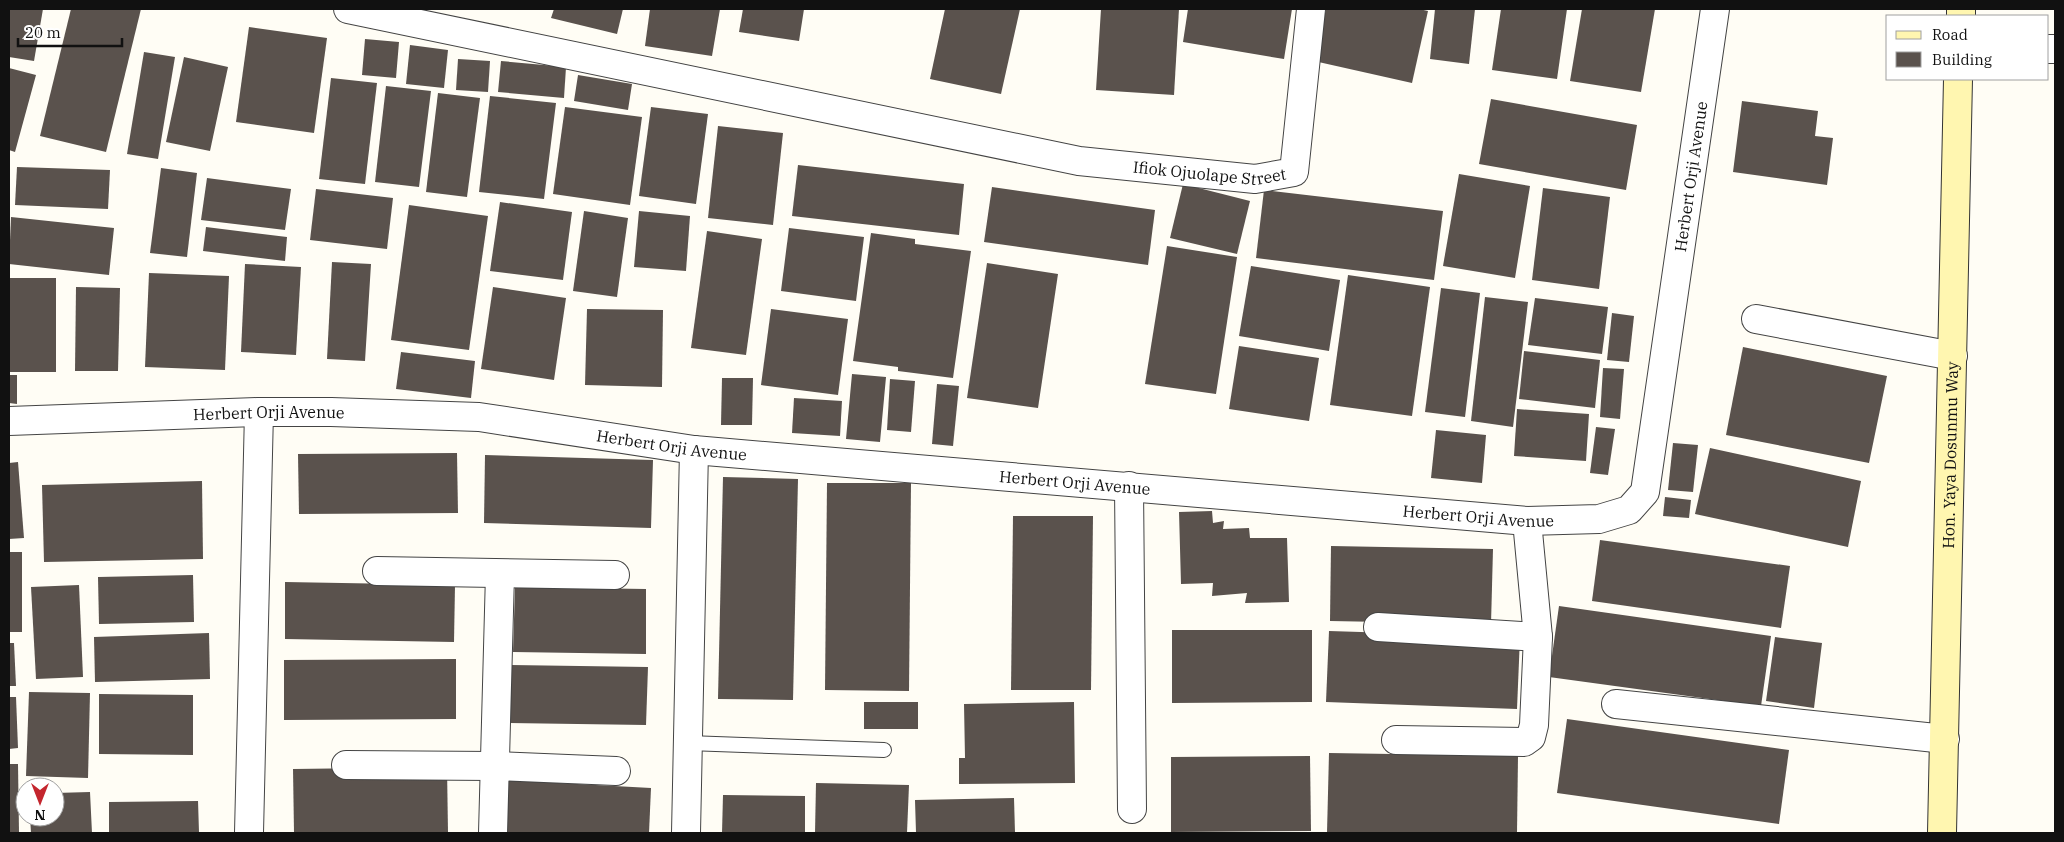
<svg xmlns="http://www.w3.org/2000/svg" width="2064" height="842" viewBox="0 0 2064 842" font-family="'IBM Plex Serif',serif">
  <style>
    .building { fill: #5a524d }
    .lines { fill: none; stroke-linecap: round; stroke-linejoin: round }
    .lane-casing { stroke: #444; stroke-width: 16 }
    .street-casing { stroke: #444; stroke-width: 30 }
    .secondary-casing { stroke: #333; stroke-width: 30 }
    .lane { stroke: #fff; stroke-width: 14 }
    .street { stroke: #fff; stroke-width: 28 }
    .secondary { stroke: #fff6b0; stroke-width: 28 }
    .labels { text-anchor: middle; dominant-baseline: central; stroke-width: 5; stroke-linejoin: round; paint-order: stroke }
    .street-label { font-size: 16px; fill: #111; stroke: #fff }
  </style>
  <rect width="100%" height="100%" fill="#fffdf5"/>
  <!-- building -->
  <g class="building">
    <polygon points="9,9 43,9 34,61 9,57"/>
    <polygon points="71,9 141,9 106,152 40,136"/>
    <polygon points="554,9 623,9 617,34 551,18"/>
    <polygon points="650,9 720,9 712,56 645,46"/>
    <polygon points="743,9 804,9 799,41 739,32"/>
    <polygon points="945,9 1020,9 1001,94 930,79"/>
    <polygon points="1101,9 1179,9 1174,95 1096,90"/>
    <polygon points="1188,9 1292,9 1284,59 1183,42"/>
    <polygon points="1326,9 1419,9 1428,11 1412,83 1314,61"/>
    <polygon points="1435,9 1475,9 1469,64 1430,59"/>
    <polygon points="1501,9 1567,9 1557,79 1492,70"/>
    <polygon points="1582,9 1655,9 1641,92 1570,81"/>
    <polygon points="249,27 327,38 314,133 236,122"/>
    <polygon points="365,39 399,42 396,78 362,75"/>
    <polygon points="410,45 448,50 444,88 406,84"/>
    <polygon points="144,52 175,57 158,159 127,154"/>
    <polygon points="184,57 228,67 210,151 166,142"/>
    <polygon points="458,59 490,61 488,92 456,90"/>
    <polygon points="501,61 566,67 564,98 498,92"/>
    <polygon points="9,68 36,75 15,152 9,150"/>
    <polygon points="578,75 632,84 628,110 574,101"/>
    <polygon points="331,78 377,83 365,184 319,179"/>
    <polygon points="386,86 431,91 419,187 375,182"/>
    <polygon points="438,93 480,98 467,197 426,192"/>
    <polygon points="490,96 556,103 544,199 479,192"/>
    <polygon points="1491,99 1637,125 1626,190 1479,164"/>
    <polygon points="1742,101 1818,111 1815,136 1833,138 1827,185 1733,172"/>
    <polygon points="565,107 642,117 630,205 553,194"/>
    <polygon points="651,107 708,114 696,204 639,196"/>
    <polygon points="718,126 783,133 773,225 708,218"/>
    <polygon points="798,165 964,184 959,235 792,216"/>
    <polygon points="17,167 110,170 108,209 15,205"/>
    <polygon points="161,168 197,173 187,257 150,253"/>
    <polygon points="1459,174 1530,186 1515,278 1443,266"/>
    <polygon points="207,178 291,189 285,230 201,220"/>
    <polygon points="1183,184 1250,201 1237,254 1170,238"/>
    <polygon points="992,187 1155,210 1148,265 984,242"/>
    <polygon points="1543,188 1610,197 1599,289 1532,280"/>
    <polygon points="316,189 393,198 387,249 310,240"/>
    <polygon points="1264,190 1443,211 1434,280 1256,258"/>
    <polygon points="500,202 572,212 563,280 490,271"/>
    <polygon points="409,205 488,216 469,350 391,340"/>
    <polygon points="584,211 628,218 617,297 573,291"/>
    <polygon points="639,211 690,216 686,271 634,267"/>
    <polygon points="11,217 114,228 109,275 9,264"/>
    <polygon points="206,227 287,237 285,261 203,251"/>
    <polygon points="789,228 864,237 856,301 781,291"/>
    <polygon points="707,231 762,239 746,355 691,348"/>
    <polygon points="871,233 915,239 915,244 971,251 953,378 898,371 898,367 853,361"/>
    <polygon points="1167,246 1237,257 1216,394 1145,384"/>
    <polygon points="332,262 371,264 365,361 327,359"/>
    <polygon points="987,263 1058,274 1038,408 967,398"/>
    <polygon points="245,264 301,267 296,355 241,352"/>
    <polygon points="1251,266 1340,280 1329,351 1239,336"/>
    <polygon points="149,273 229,276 225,370 145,367"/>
    <polygon points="1348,275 1430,287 1412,416 1330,405"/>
    <rect x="9" y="278" width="47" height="94"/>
    <polygon points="76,287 120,288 118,371 75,371"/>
    <polygon points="493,287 566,298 554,380 481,369"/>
    <polygon points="1441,288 1480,293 1465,417 1425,412"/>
    <polygon points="1485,297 1528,302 1513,427 1471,421"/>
    <polygon points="1535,298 1608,307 1602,354 1528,345"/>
    <polygon points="587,309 663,310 662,387 585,385"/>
    <polygon points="771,309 848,319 838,395 761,385"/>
    <polygon points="1612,313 1634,316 1629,362 1607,360"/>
    <polygon points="1239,346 1319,358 1309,421 1229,409"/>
    <polygon points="1743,347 1887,376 1869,463 1726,435"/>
    <polygon points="1524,351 1600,360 1595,408 1519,399"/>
    <polygon points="401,352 475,361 471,398 396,389"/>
    <polygon points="1603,368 1624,369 1620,419 1600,417"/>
    <polygon points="852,374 886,377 880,442 846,439"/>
    <polygon points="9,375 17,375 17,404 9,403"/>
    <polygon points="722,378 753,378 752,425 721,425"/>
    <polygon points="890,379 915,381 911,432 887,430"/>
    <polygon points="937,384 959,386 953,446 932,444"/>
    <polygon points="794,398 842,401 840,436 792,433"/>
    <polygon points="1517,409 1589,414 1586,461 1514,456"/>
    <polygon points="1596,427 1615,429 1608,475 1590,473"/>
    <polygon points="1436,430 1486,435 1482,483 1431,478"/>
    <polygon points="1673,443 1698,445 1693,492 1668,490"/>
    <polygon points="1710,448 1861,481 1848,547 1695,514"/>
    <polygon points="457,453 458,513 299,514 298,454"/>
    <polygon points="485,455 653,460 651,528 484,523"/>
    <polygon points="18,462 24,538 9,539 9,463"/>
    <polygon points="723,477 798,479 793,700 718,699"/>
    <polygon points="202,481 203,559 44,562 42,485"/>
    <polygon points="827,483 911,483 909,691 825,690"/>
    <polygon points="1665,497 1691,500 1689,518 1663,516"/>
    <polygon points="1212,511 1213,523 1224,521 1223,529 1249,528 1250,538 1287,538 1289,602 1245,603 1247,593 1212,596 1213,583 1181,584 1179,512"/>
    <polygon points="1013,516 1093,516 1091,690 1011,690"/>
    <polygon points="1600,540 1790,566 1781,628 1592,601"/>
    <polygon points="1331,546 1493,549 1491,624 1330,621"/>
    <rect x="9" y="552" width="13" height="80"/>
    <polygon points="193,575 194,622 99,624 98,577"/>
    <polygon points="285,582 455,585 454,642 285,639"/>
    <polygon points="79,585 83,677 36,679 31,587"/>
    <polygon points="515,587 646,589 646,654 513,652"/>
    <polygon points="1559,606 1771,636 1761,706 1549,677"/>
    <polygon points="1172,630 1312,630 1312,702 1172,703"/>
    <polygon points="1329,631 1520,637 1517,709 1326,702"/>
    <polygon points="209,633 210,679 95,682 94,637"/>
    <polygon points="1775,637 1822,643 1814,708 1766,701"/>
    <polygon points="9,643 14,643 16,686 9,686"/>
    <polygon points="456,659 456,719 284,720 284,660"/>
    <polygon points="511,665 648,667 646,725 509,723"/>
    <polygon points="29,692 90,693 88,778 26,776"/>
    <polygon points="99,694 193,695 193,755 99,754"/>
    <polygon points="9,697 16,697 18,748 9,749"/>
    <rect x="864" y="702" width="54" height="27"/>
    <polygon points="1074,702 1075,783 959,784 959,758 965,758 964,704"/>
    <polygon points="1567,719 1789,750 1779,824 1557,793"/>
    <polygon points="1329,753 1518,756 1517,833 1327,833"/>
    <polygon points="1310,756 1311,831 1171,832 1171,757"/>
    <polygon points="9,764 18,764 19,833 9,833"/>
    <polygon points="447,767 448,833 294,833 293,769"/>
    <polygon points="504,780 651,788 649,833 501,833"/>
    <polygon points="816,783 909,785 907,833 815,833"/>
    <polygon points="90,792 92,833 31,833 30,817 55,817 55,793"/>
    <polygon points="723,795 805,796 805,833 722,833"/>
    <polygon points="1014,798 1015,833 916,833 915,800"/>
    <polygon points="198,801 199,833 109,833 109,802"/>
  </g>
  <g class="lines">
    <!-- lane casing -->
    <g class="lane-casing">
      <polyline id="lane" points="688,743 884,750"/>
    </g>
    <!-- street casing -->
    <g class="street-casing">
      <g id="street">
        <path id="s1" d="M348,9L1079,161L1255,179L1294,172L1311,9"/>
        <polyline points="2048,49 2055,49"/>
        <polyline points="1756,319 1953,356"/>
        <path id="s2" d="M9,421L259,412H331L479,417L694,450L1527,521L1599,519L1629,510L1645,492L1715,9"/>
        <polyline points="1129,486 1132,809"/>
        <polyline points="377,571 615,575"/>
        <polyline points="1378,627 1538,637"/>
        <polyline points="1616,704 1945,739"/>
        <polyline points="1396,740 1524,742 1531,737 1534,725 1538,637 1527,521"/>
        <polyline points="346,765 494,766 616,771"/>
        <polyline points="249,833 259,412"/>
        <polyline points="493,833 500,574"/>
        <polyline points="686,833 694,450"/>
      </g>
    </g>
    <!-- secondary casing -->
    <g class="secondary-casing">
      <g id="secondary">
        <polyline points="1961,16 1961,9"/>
        <path id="s3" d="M1942,833L1958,79"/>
      </g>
    </g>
    <!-- lane -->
    <use href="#lane" class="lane"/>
    <!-- street -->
    <use href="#street" class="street"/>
    <!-- secondary -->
    <use href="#secondary" class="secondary"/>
  </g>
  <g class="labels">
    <!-- street labels -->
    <g class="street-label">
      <text stroke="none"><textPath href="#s1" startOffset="878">Ifiok Ojuolape Street</textPath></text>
      <text stroke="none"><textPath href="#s2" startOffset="1970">Herbert Orji Avenue</textPath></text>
      <text stroke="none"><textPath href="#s2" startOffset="260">Herbert Orji Avenue</textPath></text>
      <text stroke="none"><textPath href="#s2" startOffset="665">Herbert Orji Avenue</textPath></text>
      <text stroke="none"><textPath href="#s3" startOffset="378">Hon. Yaya Dosunmu Way</textPath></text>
      <text stroke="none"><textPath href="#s2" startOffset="1070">Herbert Orji Avenue</textPath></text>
      <text stroke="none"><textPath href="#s2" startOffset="1475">Herbert Orji Avenue</textPath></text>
    </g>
  </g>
  <!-- border -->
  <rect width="2064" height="842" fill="none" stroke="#111111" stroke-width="20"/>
  <!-- legend -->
  <rect x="1886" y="15" width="162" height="65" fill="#ffffff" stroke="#a0a0a0"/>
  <rect x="1896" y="31" width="25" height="8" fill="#fff6b0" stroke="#a0a0a0"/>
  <text x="1932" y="40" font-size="15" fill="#111111">Road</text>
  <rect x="1896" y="52" width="25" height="15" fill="#5a524d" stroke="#a0a0a0"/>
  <text x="1932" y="65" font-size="15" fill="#111111">Building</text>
  <!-- north arrow -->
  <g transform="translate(40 802) rotate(180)"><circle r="24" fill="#ffffff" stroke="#a0a0a0"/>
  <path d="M0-4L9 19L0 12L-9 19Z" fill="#c4262e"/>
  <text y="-8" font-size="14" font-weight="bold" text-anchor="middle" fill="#111111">N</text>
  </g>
  <!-- scale -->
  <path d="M18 38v8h104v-8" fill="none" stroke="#111111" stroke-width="2.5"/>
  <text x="25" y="38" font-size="15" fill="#111111" stroke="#ffffff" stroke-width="4" paint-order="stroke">20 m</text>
</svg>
